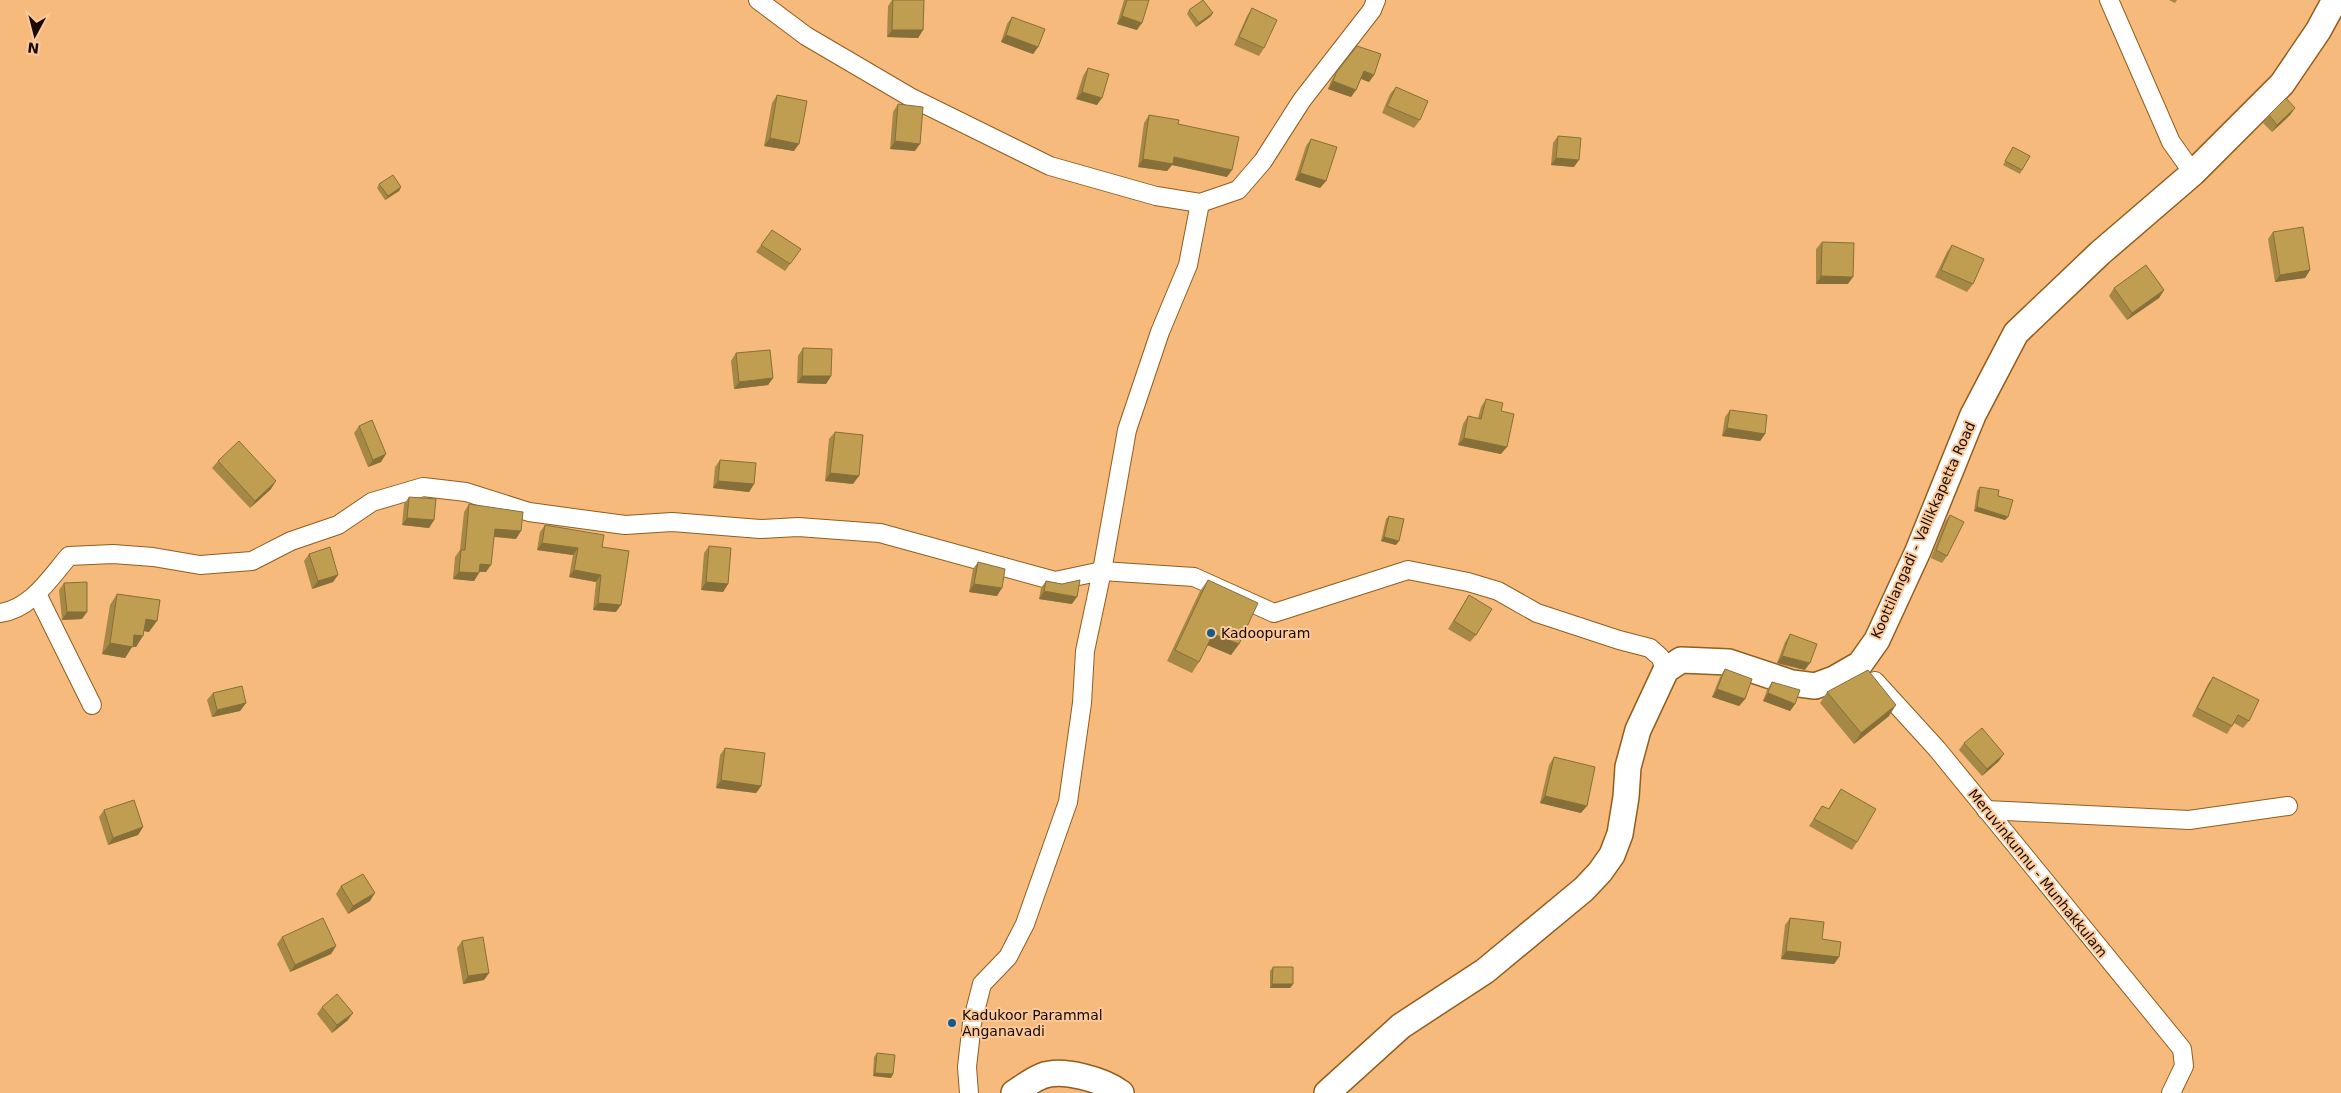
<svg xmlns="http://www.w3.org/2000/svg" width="2341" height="1093" viewBox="0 0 2341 1093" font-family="'DejaVu Sans',sans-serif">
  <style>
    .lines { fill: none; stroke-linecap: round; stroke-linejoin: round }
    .minor-casing { stroke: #935d1d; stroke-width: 20 }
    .secondary-casing { stroke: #935d1d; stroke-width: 28 }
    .minor { stroke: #fff; stroke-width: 18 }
    .secondary { stroke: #fff; stroke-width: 25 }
    .wall { fill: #a58846 }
    .shaded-wall { fill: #866f39 }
    .building { fill: #c09e51; stroke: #866f39 }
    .poi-dot { fill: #115b8f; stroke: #fbca9b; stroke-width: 2 }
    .labels { text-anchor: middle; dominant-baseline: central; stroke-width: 4; stroke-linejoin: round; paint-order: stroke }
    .street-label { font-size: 14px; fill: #1a0900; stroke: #fbca9b }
    .poi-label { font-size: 14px; fill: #1a0900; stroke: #fbca9b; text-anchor: start }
  </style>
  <rect width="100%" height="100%" fill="#f6ba7d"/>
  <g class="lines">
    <!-- minor casing -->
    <g class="minor-casing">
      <g id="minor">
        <polyline points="758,0 806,36 910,97 1050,166 1156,196 1200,203 1238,190 1263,161 1302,100 1372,10 1376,0"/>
        <polyline points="2109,0 2171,142 2193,173"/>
        <polyline points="1200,203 1188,265 1160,332 1127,430 1102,571 1194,577 1274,613 1408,570 1468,582 1498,591 1537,613 1619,640 1650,648 1660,657 1666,670"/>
        <polyline points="37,594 92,705"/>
        <path d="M0,613C31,609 50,578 69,556L113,554L153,557L200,565L252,561L291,541L338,525L372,502L423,487L466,492L529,512L625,525L672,522L760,529L798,527L880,533L1055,581L1102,571L1085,651L1082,703L1068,802L1025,924L1008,957L982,984L972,1023L967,1067L969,1093"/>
        <polyline points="1875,681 1937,749 2182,1049 2184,1066 2171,1093"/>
        <polyline points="1986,810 2189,820 2288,806"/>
      </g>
    </g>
    <!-- secondary casing -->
    <g class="secondary-casing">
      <g id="secondary">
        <path d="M1014,1093C1023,1087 1032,1080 1042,1076C1062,1068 1104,1080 1121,1093"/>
        <polyline points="1327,1093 1401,1026 1485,971 1584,889 1600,872 1612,855 1620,834 1626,797 1628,767 1638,730 1666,670 1681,660 1729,662 1792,683 1815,686 1834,679 1860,664 1877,640 1918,551 1973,415 2016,333 2100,253 2193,173 2282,84 2318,31 2335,0"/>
      </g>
    </g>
    <!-- minor -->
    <use href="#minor" class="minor"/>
    <!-- secondary -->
    <use href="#secondary" class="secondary"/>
  </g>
  <!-- wall -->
  <g class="wall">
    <polygon points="892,0 924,0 923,30 918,38 887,37 888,6"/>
    <polygon points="1124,0 1149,0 1137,30 1117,24"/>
    <polygon points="2169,0 2177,0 2175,3"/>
    <polygon points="1252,8 1264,48 1259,56 1234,45 1247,16"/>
    <polygon points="1189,10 1213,13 1210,17 1196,27 1187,14"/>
    <polygon points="1012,17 1038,47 1033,54 1001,42 1007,24"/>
    <polygon points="1088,68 1097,105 1076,99 1083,76"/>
    <polygon points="1336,73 1374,75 1369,82 1361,79 1356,90 1351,97 1328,89 1331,81"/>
    <polygon points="1396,87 1420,120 1414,128 1382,113 1390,94"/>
    <polygon points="777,95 794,151 764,146 772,103"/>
    <polygon points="898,104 915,151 890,149 893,112"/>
    <polygon points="2295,108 2290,115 2272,132 2263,123 2269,115"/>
    <polygon points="1149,115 1178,124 1227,177 1172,165 1167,171 1138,167 1144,123"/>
    <polygon points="1558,136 1574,167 1551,165 1553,143"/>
    <polygon points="1311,139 1326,181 1320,188 1295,180 1306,146"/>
    <polygon points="2013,147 2022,170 2020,174 2003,165"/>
    <polygon points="379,184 401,187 399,191 385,200 377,188"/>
    <polygon points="772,230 790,264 785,271 756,252"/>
    <polygon points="2273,232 2310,270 2305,278 2275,282 2268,239"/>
    <polygon points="1822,242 1848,284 1816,284 1816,249"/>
    <polygon points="1952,245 1973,284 1967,292 1935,277 1947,252"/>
    <polygon points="2114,288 2164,290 2159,298 2127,320 2109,296"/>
    <polygon points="803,348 831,376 826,384 797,383 798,356"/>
    <polygon points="736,353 773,378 768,385 734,389 731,361"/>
    <polygon points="1486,399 1501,454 1458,445 1463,424 1468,416 1478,418 1481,407"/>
    <polygon points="1730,410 1765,434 1760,441 1722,436 1725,417"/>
    <polygon points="359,426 381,462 368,467 354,433"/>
    <polygon points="835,432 853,484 825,481 829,439"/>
    <polygon points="720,460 754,484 749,492 713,488 715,467"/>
    <polygon points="218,461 271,489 250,508 212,468"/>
    <polygon points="1980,487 1998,496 2008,517 2005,520 1974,511 1977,491"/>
    <polygon points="409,497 434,520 429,528 402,525 404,504"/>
    <polygon points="469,504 516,539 494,537 486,572 479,572 474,581 453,579 455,557 460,550 464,512"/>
    <polygon points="1950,515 1947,556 1942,563 1931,558 1945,522"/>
    <polygon points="1389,516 1396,545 1381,541 1386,519"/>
    <polygon points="545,525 602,547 616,612 593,610 596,582 569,577 573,555 537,550 540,532"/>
    <polygon points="709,546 728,584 723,592 701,590 704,553"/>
    <polygon points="309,554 338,575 333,582 312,589 304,561"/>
    <polygon points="978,562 997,596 969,592 973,569"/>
    <polygon points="1208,580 1239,644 1231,655 1207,645 1199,662 1192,673 1167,661 1200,591"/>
    <polygon points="1046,581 1072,604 1039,599 1041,588"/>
    <polygon points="64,583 82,619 62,620 59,590"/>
    <polygon points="117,594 149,632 144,631 136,647 132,647 125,658 102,654 110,605"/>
    <polygon points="1469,595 1476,635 1470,642 1448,629"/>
    <polygon points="1790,634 1805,670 1777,663 1785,642"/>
    <polygon points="1725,669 1745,699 1739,706 1712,697 1720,677"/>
    <polygon points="2213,677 2249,721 2243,728 2234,723 2227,734 2192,716 2208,684"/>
    <polygon points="1772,682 1795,704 1790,711 1763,701 1767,690"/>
    <polygon points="1827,692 1889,716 1854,744 1820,703"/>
    <polygon points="213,693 246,703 240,711 212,717 207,700"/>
    <polygon points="1964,743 1999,761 1982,776 1959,750"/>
    <polygon points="725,748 761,786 756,793 716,788 720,755"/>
    <polygon points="1554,757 1581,813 1540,803 1549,765"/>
    <polygon points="1841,789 1857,842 1852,850 1809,826 1822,806 1828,809"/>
    <polygon points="104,810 143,827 138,835 108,845 99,817"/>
    <polygon points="341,886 370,901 348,914 336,894"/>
    <polygon points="1790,918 1822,939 1839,957 1834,964 1781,959 1785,925"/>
    <polygon points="282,937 336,946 331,954 290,972 277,944"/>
    <polygon points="462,941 489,973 484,980 463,984 457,948"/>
    <polygon points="1273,967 1293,984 1290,988 1270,988 1270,971"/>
    <polygon points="322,1007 348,1020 332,1033 317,1014"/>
    <polygon points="877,1053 893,1074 891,1078 873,1076 874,1057"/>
  </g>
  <!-- shaded-wall -->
  <g class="shaded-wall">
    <polygon points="1213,13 1210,17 1196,27 1199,23"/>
    <polygon points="1122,16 1142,23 1137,30 1117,24"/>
    <polygon points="892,30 923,30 918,38 887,37"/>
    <polygon points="1006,35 1038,47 1033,54 1001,42"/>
    <polygon points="1364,71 1374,75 1369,82 1359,78"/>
    <polygon points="1333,81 1356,90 1351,97 1328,89"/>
    <polygon points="1082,92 1102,98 1097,105 1076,99"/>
    <polygon points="2295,108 2290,115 2272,132 2277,125"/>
    <polygon points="770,138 799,144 794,151 764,146"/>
    <polygon points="895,141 920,144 915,151 890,149"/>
    <polygon points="1174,157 1232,170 1227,177 1172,165 1167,171 1138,167 1143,159"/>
    <polygon points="1556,158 1579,160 1574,167 1551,165"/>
    <polygon points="1300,173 1326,181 1320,188 1295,180"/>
    <polygon points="401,187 399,191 385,200 388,196"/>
    <polygon points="2310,270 2305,278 2275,282 2280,275"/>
    <polygon points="1821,276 1853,277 1848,284 1816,284"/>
    <polygon points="2164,290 2159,298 2127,320 2132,313"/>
    <polygon points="802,376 831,376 826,384 797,383"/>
    <polygon points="773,378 768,385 734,389 739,382"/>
    <polygon points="1727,428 1765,434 1760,441 1722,436"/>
    <polygon points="1464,438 1507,447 1501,454 1458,445"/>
    <polygon points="386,454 381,462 368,467 373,460"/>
    <polygon points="830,473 859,476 853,484 825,481"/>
    <polygon points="276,481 271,489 250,508 255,501"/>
    <polygon points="718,481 754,484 749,492 713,488"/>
    <polygon points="1977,507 2008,517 2005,520 1974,511"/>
    <polygon points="407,518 434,520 429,528 402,525"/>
    <polygon points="495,529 521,531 516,539 489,536"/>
    <polygon points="1384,537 1399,541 1396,545 1381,541"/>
    <polygon points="542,543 578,548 573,555 537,550"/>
    <polygon points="480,564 491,565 486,572 475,571"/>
    <polygon points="574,570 601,575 596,582 569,577"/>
    <polygon points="459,572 479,573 474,581 453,579"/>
    <polygon points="338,575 333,582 312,589 318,581"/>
    <polygon points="706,582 728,584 723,592 701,590"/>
    <polygon points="974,584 1002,588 997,596 969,592"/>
    <polygon points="1044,591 1077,597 1072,604 1039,599"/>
    <polygon points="598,603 621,605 616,612 593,610"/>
    <polygon points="67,612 87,612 82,619 62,620"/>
    <polygon points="146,619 157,621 149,632 138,630"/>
    <polygon points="1213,634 1239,644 1231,655 1205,644"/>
    <polygon points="134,635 143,636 136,647 132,647 125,658 102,654 110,643"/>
    <polygon points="1782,656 1810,663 1805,670 1777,663"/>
    <polygon points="1717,689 1745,699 1739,706 1712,697"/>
    <polygon points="1768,693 1795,704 1790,711 1763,701"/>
    <polygon points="246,703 240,711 212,717 217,710"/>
    <polygon points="1896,705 1889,716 1854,744 1861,733"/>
    <polygon points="2004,754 1999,761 1982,776 1987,769"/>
    <polygon points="721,780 761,786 756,793 716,788"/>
    <polygon points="1545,796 1587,806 1581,813 1540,803"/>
    <polygon points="143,827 138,835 108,845 113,838"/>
    <polygon points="375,893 370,901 348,914 353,906"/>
    <polygon points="336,946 331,954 290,972 295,965"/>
    <polygon points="1786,951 1839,957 1834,964 1781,959"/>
    <polygon points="489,973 484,980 463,984 468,976"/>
    <polygon points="1272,984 1293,984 1290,988 1270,988"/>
    <polygon points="353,1013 348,1020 332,1033 337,1025"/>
    <polygon points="875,1073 893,1074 891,1078 873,1076"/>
  </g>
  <!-- building -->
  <g class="building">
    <polygon points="893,0 924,0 923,30 892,30"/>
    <polygon points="1127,0 1149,0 1142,23 1122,16"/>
    <polygon points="1203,0 1213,13 1199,23 1189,10"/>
    <polygon points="1252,8 1277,20 1264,48 1239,37"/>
    <polygon points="1012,17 1045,29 1038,47 1006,35"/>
    <polygon points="1357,46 1381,54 1374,75 1364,71 1356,90 1333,81 1336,73"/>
    <polygon points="1088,68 1109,74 1102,98 1082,92"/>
    <polygon points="1396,87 1428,101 1420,120 1387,106"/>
    <polygon points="777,95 807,101 799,144 770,138"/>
    <polygon points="2286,98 2295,108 2277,125 2269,115"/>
    <polygon points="898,104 923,107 920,144 895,141"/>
    <polygon points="1149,115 1179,120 1178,124 1239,137 1232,170 1174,157 1173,164 1143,159"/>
    <polygon points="1558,136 1581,138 1579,160 1556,158"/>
    <polygon points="1311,139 1337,147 1326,181 1300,173"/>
    <polygon points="2013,147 2030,156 2022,170 2005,161"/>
    <polygon points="393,175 401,187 388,196 379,184"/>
    <polygon points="2303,227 2310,270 2280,275 2273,232"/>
    <polygon points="772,230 801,249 790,264 761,245"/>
    <polygon points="1822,242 1854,243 1853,277 1821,276"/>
    <polygon points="1952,245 1984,259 1973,284 1941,270"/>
    <polygon points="2146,265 2164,290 2132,313 2114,288"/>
    <polygon points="803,348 832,349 831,376 802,376"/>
    <polygon points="770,350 773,378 739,382 736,353"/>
    <polygon points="1486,399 1503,403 1501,411 1514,414 1507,447 1464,438 1468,416 1481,419"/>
    <polygon points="1730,410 1767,415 1765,434 1727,428"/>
    <polygon points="372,420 386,454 373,460 359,426"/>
    <polygon points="835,432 863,435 859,476 830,473"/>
    <polygon points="239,441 276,481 255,501 218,461"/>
    <polygon points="720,460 756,463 754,484 718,481"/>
    <polygon points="1980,487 1999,490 1998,496 2013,500 2008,517 1977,507"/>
    <polygon points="409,497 436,499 434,520 407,518"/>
    <polygon points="469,504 523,512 521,531 495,529 491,565 480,564 479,573 459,572 461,550 465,550"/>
    <polygon points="1950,515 1964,522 1947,556 1936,550"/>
    <polygon points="1389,516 1404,519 1399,541 1384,537"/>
    <polygon points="545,525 604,535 602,547 629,551 621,605 598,603 601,575 574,570 578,548 542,543"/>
    <polygon points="709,546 731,548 728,584 706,582"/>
    <polygon points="330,547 338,575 318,581 309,554"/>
    <polygon points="978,562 1005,569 1002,588 974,584"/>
    <polygon points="1080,580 1077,597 1044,591 1046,581 1062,584"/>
    <polygon points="1208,580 1258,603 1239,644 1213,634 1199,662 1175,650"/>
    <polygon points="87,582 87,612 67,612 64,583"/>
    <polygon points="117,594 160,600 157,621 146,619 143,636 134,635 133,647 110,643"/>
    <polygon points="1469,595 1492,609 1476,635 1454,621"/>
    <polygon points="1790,634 1817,644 1810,663 1782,656"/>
    <polygon points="1725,669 1752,679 1745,699 1717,689"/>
    <polygon points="1868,670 1896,705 1861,733 1827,692"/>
    <polygon points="2213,677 2259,700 2249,721 2238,715 2232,726 2197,708"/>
    <polygon points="1772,682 1800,690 1795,704 1768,693"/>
    <polygon points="242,686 246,703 217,710 213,693"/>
    <polygon points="1982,728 2004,754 1987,769 1964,743"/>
    <polygon points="725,748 765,753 761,786 721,780"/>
    <polygon points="1554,757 1595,767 1587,806 1545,796"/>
    <polygon points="1841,789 1876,809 1857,842 1814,819 1822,806 1829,809"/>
    <polygon points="134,800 143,827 113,838 104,810"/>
    <polygon points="363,874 375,893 353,906 341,886"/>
    <polygon points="323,918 336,946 295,965 282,937"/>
    <polygon points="1790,918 1824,922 1822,939 1841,942 1839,957 1786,951"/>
    <polygon points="483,937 489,973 468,976 462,941"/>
    <polygon points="1273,967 1293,967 1293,984 1272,984"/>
    <polygon points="337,994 353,1013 337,1025 322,1007"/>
    <polygon points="877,1053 895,1055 893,1074 875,1073"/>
  </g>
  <!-- markers -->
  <g class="poi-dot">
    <circle cx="1211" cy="633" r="5"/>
    <circle cx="952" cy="1023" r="5"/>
  </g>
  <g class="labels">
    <!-- street labels -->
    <g class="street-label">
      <text transform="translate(1923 530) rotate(-66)">Koottilangadi - Vallikkapetta Road</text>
      <text transform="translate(2038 873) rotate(51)">Meruvinkunnu - Munhakkulam</text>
    </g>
    <!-- poi labels -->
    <g class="poi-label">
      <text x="1221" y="633">Kadoopuram</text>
      <text x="962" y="1015">Kadukoor Parammal<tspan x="962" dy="16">Anganavadi</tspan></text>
    </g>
  </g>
  <!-- north arrow -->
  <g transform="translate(35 35) rotate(187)" stroke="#fbca9b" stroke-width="4" paint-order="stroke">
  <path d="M0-4L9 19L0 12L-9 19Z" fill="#1a0900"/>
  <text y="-8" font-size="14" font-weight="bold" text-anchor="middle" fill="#1a0900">N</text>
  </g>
</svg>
